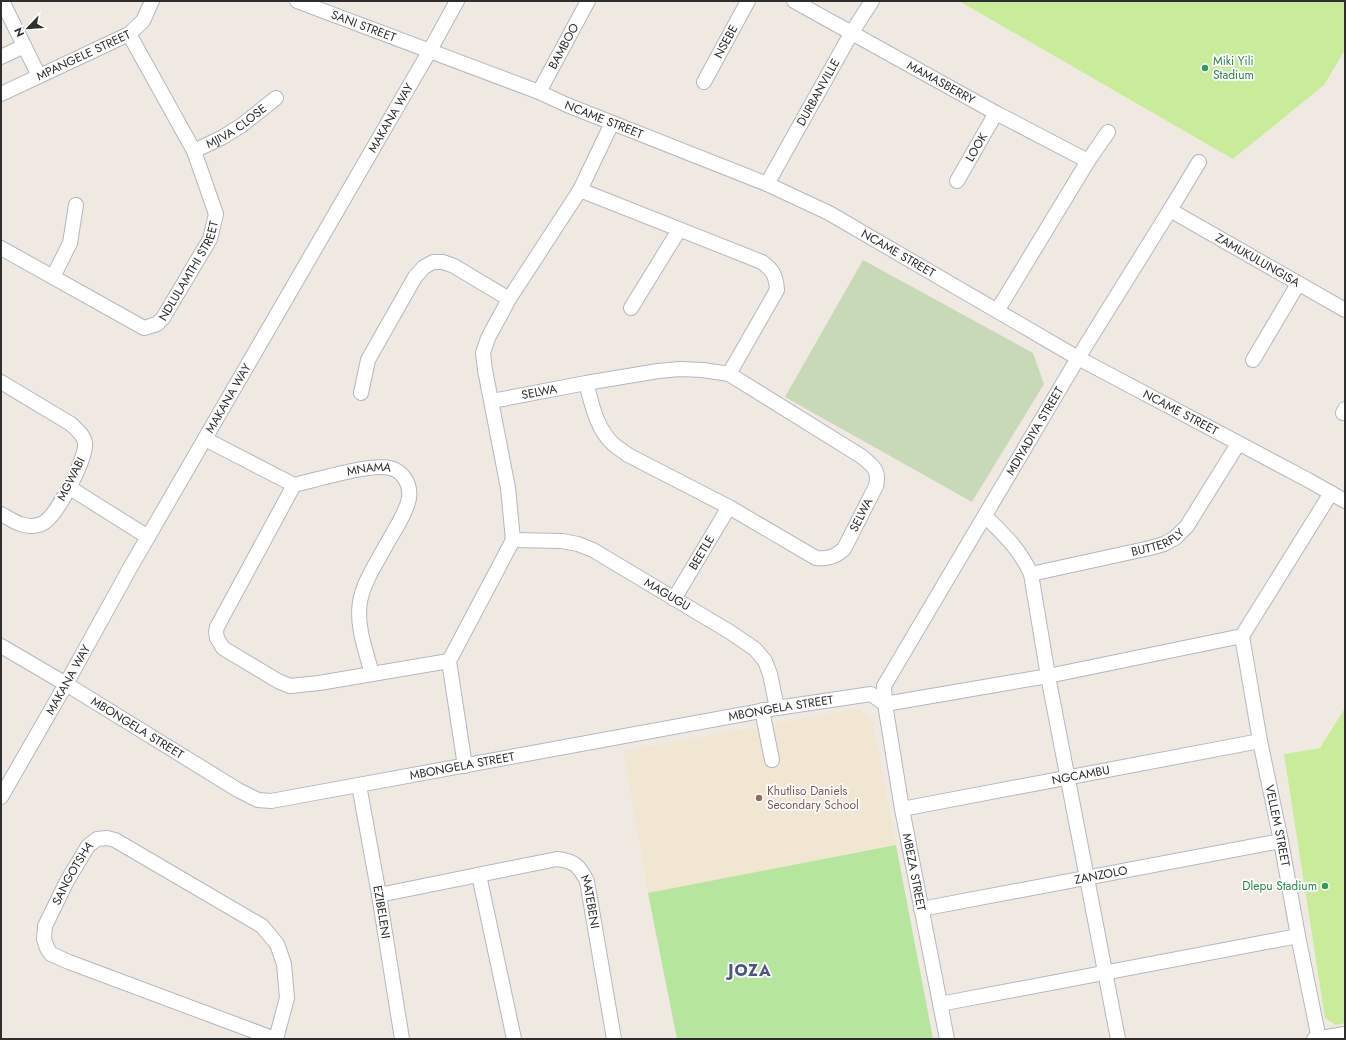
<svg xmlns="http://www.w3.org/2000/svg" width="1346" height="1040" viewBox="0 0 1346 1040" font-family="Jost,sans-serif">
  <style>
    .education { fill: #f0e6d1 }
    .green { fill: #b6e59e }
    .cemetery { fill: #c8d9b8 }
    .pitch { fill: #c9ec9a }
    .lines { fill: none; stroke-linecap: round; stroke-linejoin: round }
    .minor-casing { stroke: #b4b7c1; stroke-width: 16 }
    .minor { stroke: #fff; stroke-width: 14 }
    .leisure-dot { fill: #2e9e5b; stroke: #fff; stroke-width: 1.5 }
    .education-dot { fill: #8d6e63; stroke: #fff; stroke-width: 1.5 }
    .labels { text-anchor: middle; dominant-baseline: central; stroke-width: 3.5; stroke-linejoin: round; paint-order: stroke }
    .street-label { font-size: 12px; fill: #2e2e2e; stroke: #fff }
    .leisure-label { font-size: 12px; fill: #27864d; stroke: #fff; text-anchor: start }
    .education-label { font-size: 12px; fill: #785e54; stroke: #fff; text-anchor: start }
    .district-label { font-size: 16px; font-weight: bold; letter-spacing: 1px; fill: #4d5680; stroke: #fff }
  </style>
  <rect width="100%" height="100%" fill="#efe9e1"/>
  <!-- education -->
  <polygon class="education" points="858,709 872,719 896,845 648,893 624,751"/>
  <!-- green -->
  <polygon class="green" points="896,845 933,1039 677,1039 648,893"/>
  <!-- cemetery -->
  <polygon class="cemetery" points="863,260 1033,353 1044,384 972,502 785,397"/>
  <!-- pitch -->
  <g class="pitch">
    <polygon points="959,1 1345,1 1345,50 1324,85 1233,159"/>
    <polygon points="1345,708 1345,1023 1336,1025 1325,1018 1284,754 1320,748"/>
  </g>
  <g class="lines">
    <!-- minor casing -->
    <g class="minor-casing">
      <g id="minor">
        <polyline points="2,1 39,76"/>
        <path id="s1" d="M297,1L539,92L567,105L767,184L829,213L1078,358L1308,480L1345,501"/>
        <path id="s2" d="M794,1L996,113L1088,161"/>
        <polyline points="1,57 24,46"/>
        <path id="s3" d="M704,82L748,1"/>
        <path id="s4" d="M539,92L588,1"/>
        <path id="s5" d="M1,94L129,34L143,21L152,1"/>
        <path id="s6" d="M194,151L223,137L242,125L276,98"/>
        <path id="s7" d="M957,181L996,113"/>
        <path id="s8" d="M767,184L852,32L872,1"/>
        <path d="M580,190L762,262C773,270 776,276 777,290L729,374"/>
        <path id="s9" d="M1170,210L1345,310"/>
        <path id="s10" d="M1,248L144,328L157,324L163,318L210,239L216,214L194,151L129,34"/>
        <polyline points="53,277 70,243 76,205"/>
        <polyline points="631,308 679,230"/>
        <polyline points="997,311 1088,161 1108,132"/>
        <polyline points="1253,360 1298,284"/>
        <path d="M1,382L71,424C77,430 84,435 85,443C87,458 58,512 46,521C44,523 40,525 38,525C24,529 12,520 1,514"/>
        <polyline points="361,393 368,360 415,277 424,267 433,262 443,262 454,266 509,299"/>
        <path id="s11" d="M492,401L586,383L658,371L680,369L703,370L729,374L861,456C872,465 880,470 876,486L844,549C835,557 828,559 816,558L729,507L628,455C623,451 618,448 613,444C596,428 592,404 586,383"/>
        <polyline points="1343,413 1345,409"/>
        <path id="s12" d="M205,439L294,485C316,480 371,463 390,468C403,471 411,484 409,498C407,512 392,534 385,547C376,564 363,583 360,602C356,626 366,651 372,674"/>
        <polyline points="294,485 217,627 216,632 217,638 223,648 278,681 290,686 319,683 449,661"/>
        <polyline points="70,488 148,537"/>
        <path d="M985,516C1005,536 1019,548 1031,574L1048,676L1118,1039"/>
        <path id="s13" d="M513,540L562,541L578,544L593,550L730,632L755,649L765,661L770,674L777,708"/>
        <path id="s14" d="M1031,574L1150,548L1164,544L1175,538L1187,526L1238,444"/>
        <path id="s15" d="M674,599L729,507"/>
        <path id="s16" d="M1242,636L1260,741L1281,841L1298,936L1319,1039"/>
        <path id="s17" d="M1,646L66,684L238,790L258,800L271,801L777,708L871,694L885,704"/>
        <polyline points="885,704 1048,676 1242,636 1331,493"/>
        <polyline points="762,710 772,760"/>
        <polyline points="465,766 449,661 513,540 508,488 485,370 483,353 488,338 509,299 580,190 612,123"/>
        <path id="s18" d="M359,785L379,895L402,1039"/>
        <path id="s19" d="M1,797L66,684L130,568L429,52L457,1"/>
        <path id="s20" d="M902,809L1260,741"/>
        <polyline points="479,875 514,1039"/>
        <path id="s21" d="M379,895L557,859C575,861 579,866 587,881L614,1039"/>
        <path id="s22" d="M921,909L1281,841"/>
        <polyline points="940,1004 1298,936"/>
        <path id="s23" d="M275,1039L69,962L51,954L47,948L44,939L45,926L67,881L88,846L97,839L107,838L115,840L262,926L277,944L284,964L287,998L276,1039"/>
        <path id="s24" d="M947,1039L902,809L885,704L884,686L1078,358L1170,210L1199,162"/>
        <polyline points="1314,1039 1345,1034"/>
      </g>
    </g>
    <!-- minor -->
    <use href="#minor" class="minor"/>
  </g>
  <!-- markers -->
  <g class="leisure-dot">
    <circle cx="1205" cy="68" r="4"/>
    <circle cx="1325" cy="886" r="4"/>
  </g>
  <circle class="education-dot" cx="759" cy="798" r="4"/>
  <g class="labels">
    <!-- street labels -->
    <g class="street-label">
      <text stroke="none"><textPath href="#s1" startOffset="71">SANI STREET</textPath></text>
      <text stroke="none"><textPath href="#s3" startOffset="46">NSEBE</textPath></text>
      <text stroke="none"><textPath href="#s4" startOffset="52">BAMBOO</textPath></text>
      <text stroke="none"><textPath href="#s5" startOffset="91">MPANGELE STREET</textPath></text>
      <text stroke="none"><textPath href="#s2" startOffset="168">MAMASBERRY</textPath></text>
      <text stroke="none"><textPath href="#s8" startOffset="105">DURBANVILLE</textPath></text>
      <text stroke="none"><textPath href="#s19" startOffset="783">MAKANA WAY</textPath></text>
      <text stroke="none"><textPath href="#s1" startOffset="329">NCAME STREET</textPath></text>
      <text stroke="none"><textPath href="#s6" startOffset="49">MJIVA CLOSE</textPath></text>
      <text stroke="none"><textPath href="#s7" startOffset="39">LOOK</textPath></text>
      <text stroke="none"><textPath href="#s1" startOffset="653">NCAME STREET</textPath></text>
      <text stroke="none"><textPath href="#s9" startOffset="101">ZAMUKULUNGISA</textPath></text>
      <text stroke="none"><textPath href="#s10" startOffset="240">NDLULAMTHI STREET</textPath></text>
      <text stroke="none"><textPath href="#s11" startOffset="48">SELWA</textPath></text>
      <text stroke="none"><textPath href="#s19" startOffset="459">MAKANA WAY</textPath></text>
      <text stroke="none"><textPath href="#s1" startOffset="977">NCAME STREET</textPath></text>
      <text stroke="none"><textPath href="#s24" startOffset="655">MDIYADIYA STREET</textPath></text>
      <text stroke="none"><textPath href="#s12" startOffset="177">MNAMA</textPath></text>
      <text transform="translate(71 479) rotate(-63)">MGWABI</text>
      <text transform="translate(861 515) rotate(-63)">SELWA</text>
      <text stroke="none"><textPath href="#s14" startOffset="131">BUTTERFLY</textPath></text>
      <text stroke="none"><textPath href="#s15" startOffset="54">BEETLE</textPath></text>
      <text stroke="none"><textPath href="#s13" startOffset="168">MAGUGU</textPath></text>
      <text stroke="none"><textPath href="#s19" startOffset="135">MAKANA WAY</textPath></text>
      <text stroke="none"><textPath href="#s17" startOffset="831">MBONGELA STREET</textPath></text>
      <text stroke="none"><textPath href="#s17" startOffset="159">MBONGELA STREET</textPath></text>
      <text stroke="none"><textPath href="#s17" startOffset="507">MBONGELA STREET</textPath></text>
      <text stroke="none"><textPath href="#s20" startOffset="182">NGCAMBU</textPath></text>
      <text stroke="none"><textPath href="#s16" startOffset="193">VELLEM STREET</textPath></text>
      <text transform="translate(914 872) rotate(79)">MBEZA STREET</text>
      <text stroke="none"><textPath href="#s23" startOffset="329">SANGOTSHA</textPath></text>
      <text stroke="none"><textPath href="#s22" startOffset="183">ZANZOLO</textPath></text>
      <text stroke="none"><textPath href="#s21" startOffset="242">MATEBENI</textPath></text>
      <text stroke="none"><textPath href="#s18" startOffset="129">EZIBELENI</textPath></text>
    </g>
    <!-- leisure labels -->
    <g class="leisure-label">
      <text x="1213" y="61">Miki Yili<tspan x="1213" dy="14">Stadium</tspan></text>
      <text x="1317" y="886" text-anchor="end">Dlepu Stadium</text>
    </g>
    <!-- education labels -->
    <g class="education-label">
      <text x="767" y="791">Khutliso Daniels<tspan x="767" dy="14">Secondary School</tspan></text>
    </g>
    <!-- district labels -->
    <g class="district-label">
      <text x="750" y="970">JOZA</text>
    </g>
  </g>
  <!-- border -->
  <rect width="1346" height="1040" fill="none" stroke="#2e2e2e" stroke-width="4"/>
  <!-- north arrow -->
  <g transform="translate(28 28) rotate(245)" stroke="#ffffff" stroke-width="3" paint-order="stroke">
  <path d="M0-3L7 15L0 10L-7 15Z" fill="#2e2e2e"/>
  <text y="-6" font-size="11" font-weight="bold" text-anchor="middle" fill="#2e2e2e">N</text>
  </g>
</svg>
